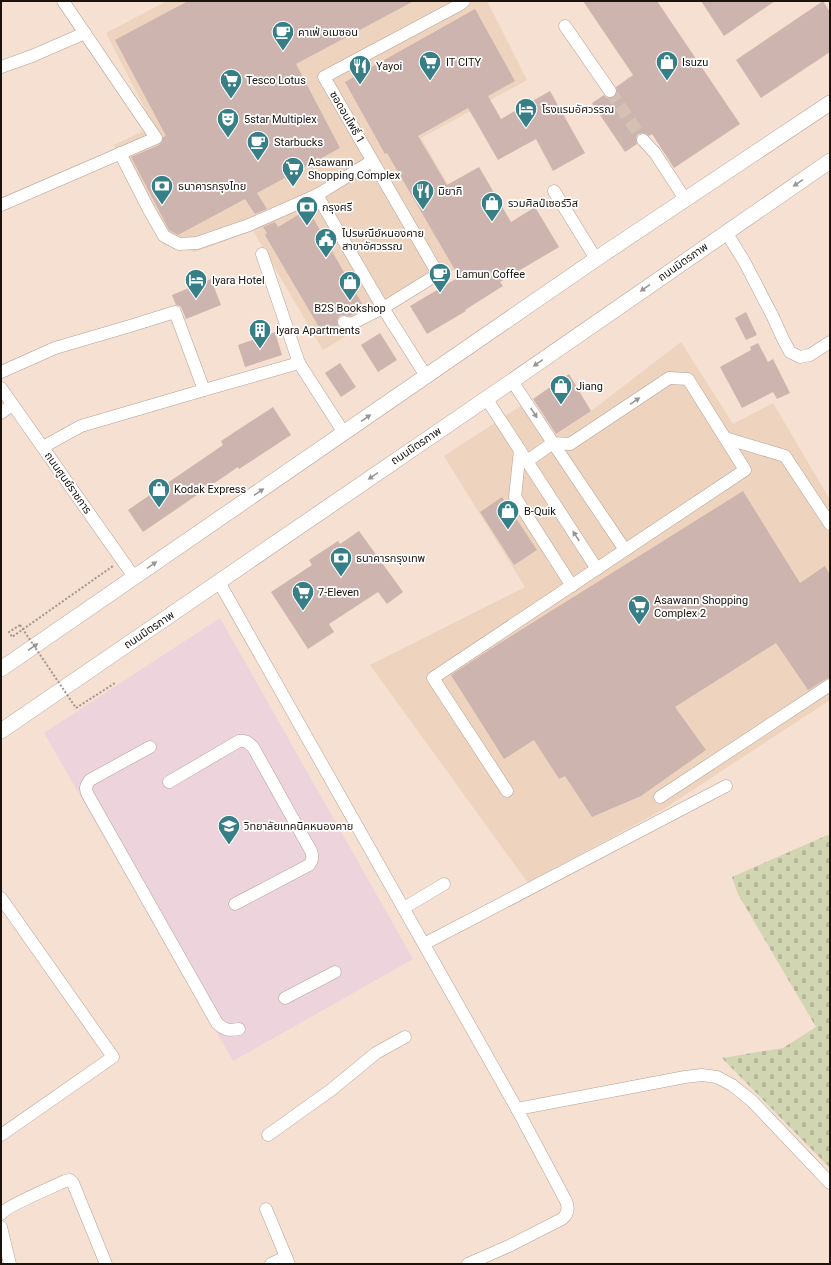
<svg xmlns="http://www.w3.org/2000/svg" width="831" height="1265" viewBox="0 0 831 1265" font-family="Roboto,'Noto Sans Thai',sans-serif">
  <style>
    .built { fill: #eed3bf }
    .education { fill: #edd3db }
    .cemetery { fill: url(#cemetery-stones) }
    .building { fill: #ceb4ae }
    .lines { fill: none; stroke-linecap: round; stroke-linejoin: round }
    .minor-tunnel { stroke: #d4c1b4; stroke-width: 12; stroke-dasharray: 12 6; stroke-linecap: butt }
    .minor-casing { stroke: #b5a192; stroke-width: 13 }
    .major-casing { stroke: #b5a192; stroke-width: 16 }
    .path { stroke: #a49489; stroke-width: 2; stroke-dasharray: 2 2; stroke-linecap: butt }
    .minor { stroke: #fff; stroke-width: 12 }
    .major { stroke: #fff; stroke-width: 15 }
    .path-bridge { stroke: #a49489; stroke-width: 2; stroke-dasharray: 2 2; stroke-linecap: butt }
    .oneway { fill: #989593 }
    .labels { text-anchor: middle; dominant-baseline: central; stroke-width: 3.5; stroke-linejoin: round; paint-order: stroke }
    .poi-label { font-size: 11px; fill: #1a130e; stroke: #fff; text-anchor: start }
    .street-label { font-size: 11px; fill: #1a130e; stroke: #fff }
  </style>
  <defs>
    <pattern id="cemetery-stones" width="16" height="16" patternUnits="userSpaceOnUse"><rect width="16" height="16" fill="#d1d5b2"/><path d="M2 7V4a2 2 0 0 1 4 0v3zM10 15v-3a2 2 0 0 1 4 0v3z" fill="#b3b698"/></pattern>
  </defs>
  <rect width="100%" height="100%" fill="#f5e0d1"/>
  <!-- built -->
  <g class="built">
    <polygon points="167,1 487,1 527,80 421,138 486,250 323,350 253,231 195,252 164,245 114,145 154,126 106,33"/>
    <polygon points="681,342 733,424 773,403 830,500 830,700 662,810 528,883 370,665 525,587 444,456 530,400 554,436 591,411"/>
  </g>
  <!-- education -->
  <polygon class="education" points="220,618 413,959 233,1061 44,733"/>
  <!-- cemetery -->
  <polygon class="cemetery" points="830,834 830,1168 722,1058 783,1048 816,1027 738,894 732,877"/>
  <!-- building -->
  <g class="building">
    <polygon points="188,1 414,1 296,64 340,148 257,193 267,209 255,214 245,199 178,235 169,230 131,157 159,145 162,142 163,137 166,136 115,40"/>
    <polygon points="583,1 657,1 740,124 674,168 652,134 649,136 645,133 638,134 636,138 637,144 625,152 592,103 604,95 607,98 614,97 617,94 616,87 633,75"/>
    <polygon points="701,1 775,1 724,36"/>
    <polygon points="823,1 830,12 830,52 761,98 736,60"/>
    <polygon points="475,9 515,81 488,96 501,119 550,91 585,153 553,171 536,139 498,160 468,108 418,136 447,185 479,167 511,222 535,207 559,247 500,282 503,286 465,310 466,311 427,334 410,306 459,277 387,153 385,154 345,82"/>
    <polygon points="308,209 365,309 350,316 343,315 339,316 337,320 338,325 323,334 265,235 267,233 263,227 275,222 278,227"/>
    <polygon points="211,279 221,305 186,319 182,309 180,306 176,305 172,295"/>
    <polygon points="746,312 757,335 746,340 735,318"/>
    <polygon points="275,332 282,355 245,367 238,345"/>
    <polygon points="380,333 397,360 378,372 361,345"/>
    <polygon points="758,343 768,362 773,359 790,393 777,399 773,392 742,408 720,367 751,350 750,347"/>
    <polygon points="340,363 356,387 341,397 325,373"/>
    <polygon points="569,374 591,411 556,434 533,399"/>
    <polygon points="273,407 291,435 239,469 238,467 143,532 128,510 223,445 221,441"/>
    <polygon points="743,491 800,583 825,566 830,575 830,678 826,679 808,690 776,643 675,707 706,750 641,796 592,817 565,776 559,779 534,740 504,759 451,675 492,648"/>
    <polygon points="502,497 537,550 514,565 480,512"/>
    <polygon points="359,531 403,592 387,604 378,592 329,624 334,632 308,649 271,592 312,565 309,560 338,541 340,544"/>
  </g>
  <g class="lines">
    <!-- minor-tunnel -->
    <polyline class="minor-tunnel" points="610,91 643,140"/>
    <!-- minor casing -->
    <g class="minor-casing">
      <g id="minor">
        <polyline points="565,26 610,91"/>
        <polyline points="1,67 32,56 85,33"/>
        <polyline points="643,140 655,153 685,199"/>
        <polyline points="120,153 148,208 164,236 179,244 197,243 249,225 317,195 372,161"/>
        <polyline points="554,191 596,259"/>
        <polyline points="317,195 383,308 351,324 344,322"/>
        <polyline points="1,205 156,138 63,1"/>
        <polyline points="726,232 744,261 773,317 783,339 790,352 800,357 810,355 830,342"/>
        <polyline points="262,254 299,363 344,433"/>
        <polyline points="1,372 55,348 130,326 175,312 204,390 81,426 43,447"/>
        <polyline points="426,376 383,308 438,274 324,77 459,5 464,1"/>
        <polyline points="1,388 134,577"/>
        <polyline points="204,390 299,363"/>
        <polyline points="486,398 597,569"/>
        <polyline points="1,413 12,405"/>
        <polyline points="725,438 785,456 830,524"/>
        <polyline points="520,450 515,497 572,586"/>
        <polyline points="527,461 553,443 625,550"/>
        <polyline points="219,582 517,1109 685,1077 702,1075 717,1077 732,1085 752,1101 830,1183"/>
        <path d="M150,747L90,780C85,786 85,789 88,795L217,1023C224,1030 229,1031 239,1029"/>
        <path d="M169,782L239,741C245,740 248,742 253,747L311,851C313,857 313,860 309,865L235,904"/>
        <polyline points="507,791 433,678 745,470 688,379 669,378 570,444 553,443 512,381"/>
        <polyline points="660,797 830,685"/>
        <polyline points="1,898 113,1057 1,1135"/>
        <polyline points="404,908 444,884"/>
        <polyline points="424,944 726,786"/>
        <polyline points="285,998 335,972"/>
        <polyline points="268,1135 331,1090 376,1053 405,1037"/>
        <polyline points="266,1209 289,1264"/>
        <path d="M1,1214C5,1207 54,1186 65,1181L70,1180L73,1183L106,1264"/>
        <polyline points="1,1227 10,1264"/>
        <polyline points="271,1264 286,1257"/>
        <path d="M468,1264L509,1246L562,1219C568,1214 569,1208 566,1201L517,1109"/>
      </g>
    </g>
    <!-- major casing -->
    <g class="major-casing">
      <g id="major">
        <polyline points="1,669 596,259 830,103"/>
        <polyline points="1,731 512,381 830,161"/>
      </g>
    </g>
    <!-- path -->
    <g class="path">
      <polyline points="20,625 9,632 12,637 113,566"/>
      <polyline points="76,708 115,683"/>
    </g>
    <!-- minor -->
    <use href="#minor" class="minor"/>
    <!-- major -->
    <use href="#major" class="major"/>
    <!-- path-bridge -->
    <polyline class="path-bridge" points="20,625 76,708"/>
  </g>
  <!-- one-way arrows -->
  <defs><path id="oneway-solid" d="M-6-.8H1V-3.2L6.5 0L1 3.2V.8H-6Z"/></defs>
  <g class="oneway">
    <use href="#oneway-solid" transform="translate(798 183) rotate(146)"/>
    <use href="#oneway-solid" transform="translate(645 288) rotate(145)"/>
    <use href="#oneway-solid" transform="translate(538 363) rotate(145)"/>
    <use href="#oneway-solid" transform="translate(635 401) rotate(-34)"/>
    <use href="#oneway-solid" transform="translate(534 413) rotate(57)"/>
    <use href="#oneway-solid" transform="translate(366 418) rotate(-35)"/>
    <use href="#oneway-solid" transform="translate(373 476) rotate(146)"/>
    <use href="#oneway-solid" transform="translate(259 492) rotate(-34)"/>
    <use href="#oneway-solid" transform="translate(576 536) rotate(-123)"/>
    <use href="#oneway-solid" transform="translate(152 565) rotate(-34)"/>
    <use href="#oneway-solid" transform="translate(33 647) rotate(-34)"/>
  </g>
  <!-- icons -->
  <defs>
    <g id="cafe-pin" transform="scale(1.15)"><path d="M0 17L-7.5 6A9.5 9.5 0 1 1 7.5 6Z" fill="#377f87" stroke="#fff"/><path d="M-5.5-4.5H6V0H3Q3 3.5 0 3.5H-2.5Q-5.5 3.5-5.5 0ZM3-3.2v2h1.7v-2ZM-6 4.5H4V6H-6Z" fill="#fff"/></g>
    <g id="supermarket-pin" transform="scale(1.15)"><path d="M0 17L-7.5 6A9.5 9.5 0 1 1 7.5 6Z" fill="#377f87" stroke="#fff"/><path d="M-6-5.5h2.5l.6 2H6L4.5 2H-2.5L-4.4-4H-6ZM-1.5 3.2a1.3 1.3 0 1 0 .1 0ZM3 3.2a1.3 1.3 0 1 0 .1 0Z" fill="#fff"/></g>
    <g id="shop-pin" transform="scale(1.15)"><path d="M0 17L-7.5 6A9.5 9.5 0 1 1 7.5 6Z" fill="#377f87" stroke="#fff"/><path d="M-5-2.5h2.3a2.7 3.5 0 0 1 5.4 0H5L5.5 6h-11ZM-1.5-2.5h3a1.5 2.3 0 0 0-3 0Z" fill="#fff"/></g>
    <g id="restaurant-pin" transform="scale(1.15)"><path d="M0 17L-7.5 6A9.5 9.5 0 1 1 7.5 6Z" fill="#377f87" stroke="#fff"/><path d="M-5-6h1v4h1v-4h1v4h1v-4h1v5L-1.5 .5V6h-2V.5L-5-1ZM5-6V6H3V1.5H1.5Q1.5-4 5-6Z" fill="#fff"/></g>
    <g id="hotel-pin" transform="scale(1.15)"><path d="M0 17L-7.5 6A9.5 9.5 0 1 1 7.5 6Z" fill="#377f87" stroke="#fff"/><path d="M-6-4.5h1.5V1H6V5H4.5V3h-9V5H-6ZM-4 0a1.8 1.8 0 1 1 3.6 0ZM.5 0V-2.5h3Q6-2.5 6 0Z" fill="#fff"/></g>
    <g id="theatre-pin" transform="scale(1.15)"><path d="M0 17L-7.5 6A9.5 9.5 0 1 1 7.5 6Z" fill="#377f87" stroke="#fff"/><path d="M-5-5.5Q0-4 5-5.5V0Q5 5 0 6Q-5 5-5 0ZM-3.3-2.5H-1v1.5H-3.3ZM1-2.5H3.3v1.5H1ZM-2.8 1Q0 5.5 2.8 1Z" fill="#fff"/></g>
    <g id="bank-pin" transform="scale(1.15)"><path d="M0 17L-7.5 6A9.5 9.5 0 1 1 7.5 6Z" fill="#377f87" stroke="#fff"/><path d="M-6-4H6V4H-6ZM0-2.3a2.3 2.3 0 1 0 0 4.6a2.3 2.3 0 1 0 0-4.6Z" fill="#fff"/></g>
    <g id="civic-pin" transform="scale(1.15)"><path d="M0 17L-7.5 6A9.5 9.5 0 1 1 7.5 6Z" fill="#377f87" stroke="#fff"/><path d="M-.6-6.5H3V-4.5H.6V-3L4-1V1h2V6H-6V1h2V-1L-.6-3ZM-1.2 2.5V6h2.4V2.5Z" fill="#fff"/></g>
    <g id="building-pin" transform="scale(1.15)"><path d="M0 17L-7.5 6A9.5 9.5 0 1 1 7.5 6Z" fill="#377f87" stroke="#fff"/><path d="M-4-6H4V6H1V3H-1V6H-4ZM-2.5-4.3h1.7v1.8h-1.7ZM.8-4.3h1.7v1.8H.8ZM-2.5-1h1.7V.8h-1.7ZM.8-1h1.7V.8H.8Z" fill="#fff"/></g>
    <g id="university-pin" transform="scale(1.15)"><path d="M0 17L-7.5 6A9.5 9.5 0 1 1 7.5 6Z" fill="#377f87" stroke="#fff"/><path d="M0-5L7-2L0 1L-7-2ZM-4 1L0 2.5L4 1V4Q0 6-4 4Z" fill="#fff"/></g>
  </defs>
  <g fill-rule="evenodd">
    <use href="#cafe-pin" x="283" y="32"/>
    <use href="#supermarket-pin" x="430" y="62"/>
    <use href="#shop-pin" x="667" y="62"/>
    <use href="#restaurant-pin" x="360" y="66"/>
    <use href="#supermarket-pin" x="231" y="80"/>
    <use href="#hotel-pin" x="526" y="109"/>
    <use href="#theatre-pin" x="228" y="119"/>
    <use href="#cafe-pin" x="258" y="142"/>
    <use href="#supermarket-pin" x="293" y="168"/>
    <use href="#bank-pin" x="162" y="186"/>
    <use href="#restaurant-pin" x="423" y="191"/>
    <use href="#shop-pin" x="492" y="203"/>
    <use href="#bank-pin" x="307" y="207"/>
    <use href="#civic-pin" x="326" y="239"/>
    <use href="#cafe-pin" x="440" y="274"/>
    <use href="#hotel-pin" x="196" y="280"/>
    <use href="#shop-pin" x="350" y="282"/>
    <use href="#building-pin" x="260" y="330"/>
    <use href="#shop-pin" x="561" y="386"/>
    <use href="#shop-pin" x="159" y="489"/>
    <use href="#shop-pin" x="508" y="511"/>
    <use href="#bank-pin" x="341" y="558"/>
    <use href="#supermarket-pin" x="303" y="592"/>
    <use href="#supermarket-pin" x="639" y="606"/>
    <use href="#university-pin" x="229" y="826"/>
  </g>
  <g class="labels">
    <!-- poi labels -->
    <g class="poi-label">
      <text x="298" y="32">คาเฟ่ อเมซอน</text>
      <text x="446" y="62">IT CITY</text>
      <text x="682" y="62">Isuzu</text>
      <text x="376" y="66">Yayoi</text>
      <text x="246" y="80">Tesco Lotus</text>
      <text x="542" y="109">โรงแรมอัศวรรณ</text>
      <text x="244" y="119">5star Multiplex</text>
      <text x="274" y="142">Starbucks</text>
      <text x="308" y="162">Asawann<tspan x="308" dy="13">Shopping Complex</tspan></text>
      <text x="178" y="186">ธนาคารกรุงไทย</text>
      <text x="438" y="191">มิยากิ</text>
      <text x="508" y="203">รวมศิลป์เซอร์วิส</text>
      <text x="322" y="207">กรุงศรี</text>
      <text x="342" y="233">ไปรษณีย์หนองคาย<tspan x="342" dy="13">สาขาอัศวรรณ</tspan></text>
      <text x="456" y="274">Lamun Coffee</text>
      <text x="212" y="280">Iyara Hotel</text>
      <text x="350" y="308" text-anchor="middle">B2S Bookshop</text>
      <text x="276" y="330">Iyara Apartments</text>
      <text x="576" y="386">Jiang</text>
      <text x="174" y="489">Kodak Express</text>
      <text x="524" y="511">B-Quik</text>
      <text x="356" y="558">ธนาคารกรุงเทพ</text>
      <text x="318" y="592">7-Eleven</text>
      <text x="654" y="600">Asawann Shopping<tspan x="654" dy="13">Complex 2</tspan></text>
      <text x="244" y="826">วิทยาลัยเทคนิคหนองคาย</text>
    </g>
    <!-- street labels -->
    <g class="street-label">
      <text transform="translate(347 117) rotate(60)">ซอดอนโพธิ์ 1</text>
      <text transform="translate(683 262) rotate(-35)">ถนนมิตรภาพ</text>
      <text transform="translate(416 446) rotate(-34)">ถนนมิตรภาพ</text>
      <text transform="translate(68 483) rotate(55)">ถนนศูนย์ราชการ</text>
      <text transform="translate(149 630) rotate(-34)">ถนนมิตรภาพ</text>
    </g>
  </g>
  <!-- border -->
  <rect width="831" height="1265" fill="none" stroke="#1a130e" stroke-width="4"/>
</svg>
